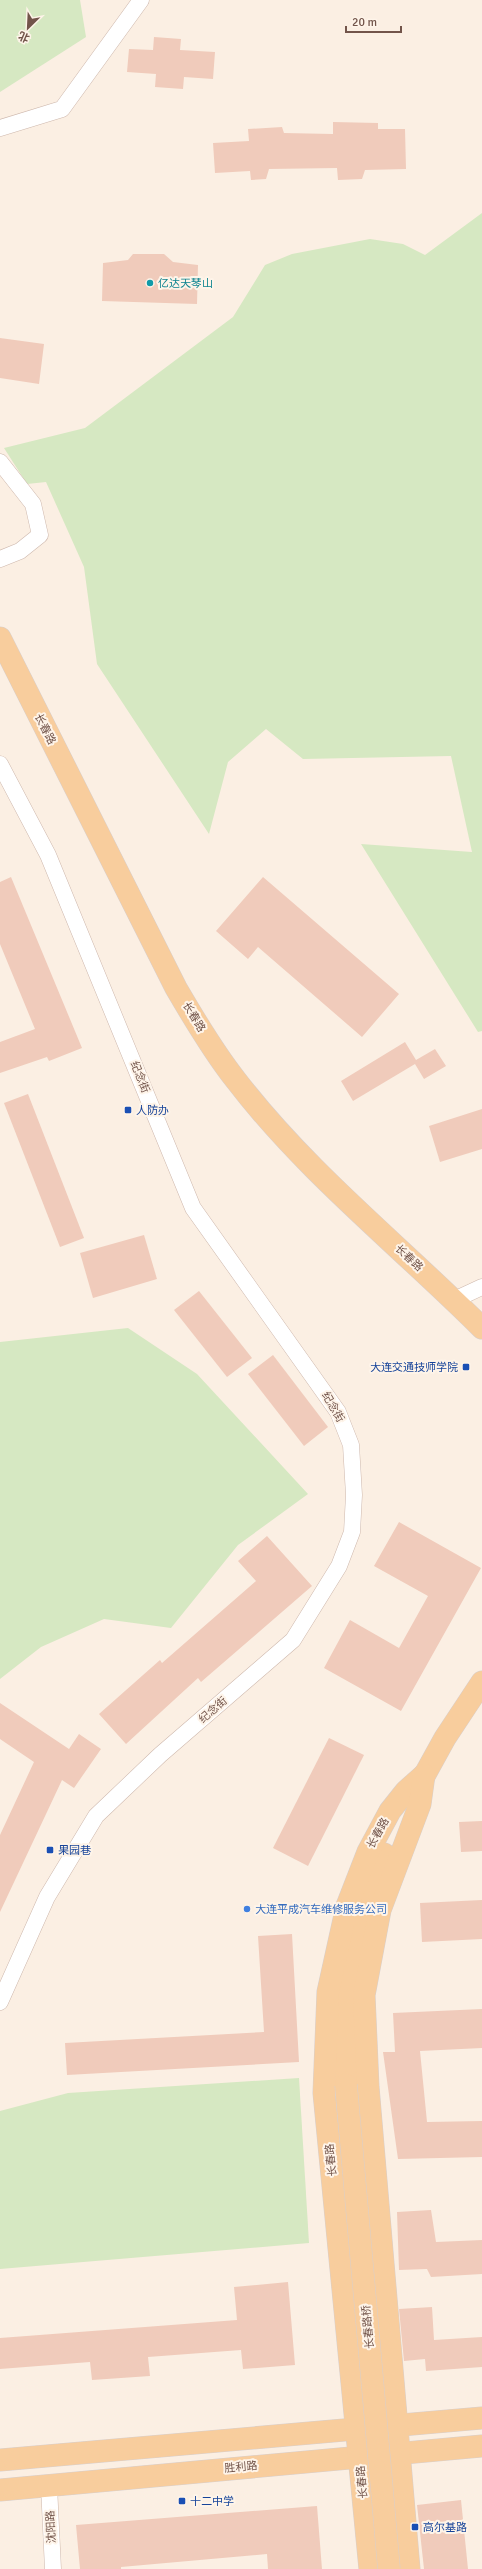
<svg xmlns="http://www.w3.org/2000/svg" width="482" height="2569" viewBox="0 0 482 2569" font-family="Signika,'Noto Sans SC',sans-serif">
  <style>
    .green { fill: #d6e8c2 }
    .building { fill: #f0cbbb }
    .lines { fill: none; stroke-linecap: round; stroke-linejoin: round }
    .street-casing { stroke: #ceb8ad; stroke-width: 17 }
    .primary-casing { stroke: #d8cfcc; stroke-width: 23 }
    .street { stroke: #fff; stroke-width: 16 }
    .primary { stroke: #f8cd9d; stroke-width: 22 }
    .primary-bridge-casing { stroke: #d8cfcc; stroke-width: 23; stroke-linecap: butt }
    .primary-bridge { stroke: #f8cd9d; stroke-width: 22 }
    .culture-dot { fill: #0f9aa8; stroke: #fef4e9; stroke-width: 1.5 }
    .transit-dot { fill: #1a4fb4; stroke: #fef4e9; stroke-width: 1.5 }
    .shop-dot { fill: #3f7fe0; stroke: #fef4e9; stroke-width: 1.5 }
    .labels { text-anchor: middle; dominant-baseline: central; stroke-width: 4; stroke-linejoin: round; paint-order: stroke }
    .culture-label { font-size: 11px; fill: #0d838f; stroke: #fef4e9; text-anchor: start }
    .street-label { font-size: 11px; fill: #72544a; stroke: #fef4e9 }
    .transit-label { font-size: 11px; fill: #164399; stroke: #fef4e9; text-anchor: start }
    .shop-label { font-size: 11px; fill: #366cbe; stroke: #fef4e9; text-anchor: start }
  </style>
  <rect width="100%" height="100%" fill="#fbefe3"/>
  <!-- green -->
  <g class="green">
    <polygon points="0,0 80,0 86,37 0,92"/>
    <polygon points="482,213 482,1031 478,1032 361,844 472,852 451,756 303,759 266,729 228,762 209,834 97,664 84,567 46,482 27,484 4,448 85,428 233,317 265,265 292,254 370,239 403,244 425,255"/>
    <polygon points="128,1328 197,1374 308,1494 238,1545 171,1628 104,1619 41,1647 0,1679 0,1342"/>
    <polygon points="299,2078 309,2243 0,2269 0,2111 68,2093"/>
  </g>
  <!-- building -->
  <g class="building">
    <polygon points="154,37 181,39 180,50 215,52 213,79 184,77 183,89 155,87 156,74 127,72 129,49 153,50"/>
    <polygon points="333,122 378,123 378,129 405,129 406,169 365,170 362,179 338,180 337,168 269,169 266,179 251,180 250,171 215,173 213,143 249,141 248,129 282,127 284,133 333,134"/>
    <polygon points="133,254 164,254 173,262 198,265 197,304 102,301 103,263 128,260"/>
    <polygon points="0,338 44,344 39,384 0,378"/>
    <polygon points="11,877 82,1048 49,1061 47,1057 0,1073 0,1042 35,1029 0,944 0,882"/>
    <polygon points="263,877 399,994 362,1037 258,947 248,959 216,931"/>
    <polygon points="405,1042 416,1060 435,1049 446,1066 424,1079 415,1064 353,1101 341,1081"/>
    <polygon points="28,1094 84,1238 60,1247 4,1103"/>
    <polygon points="482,1109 482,1149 440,1162 429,1126"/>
    <polygon points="144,1235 157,1279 93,1298 80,1253"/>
    <polygon points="199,1291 252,1358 227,1377 174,1310"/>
    <polygon points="273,1355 328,1427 304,1446 248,1374"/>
    <polygon points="399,1522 481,1568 401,1711 324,1668 350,1620 399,1648 428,1596 374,1566"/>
    <polygon points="267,1536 312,1586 201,1682 198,1678 126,1744 99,1714 160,1660 162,1663 256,1581 238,1561"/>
    <polygon points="0,1703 69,1749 79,1734 101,1749 74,1788 62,1780 0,1912 0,1835 34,1762 0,1739"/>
    <polygon points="329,1738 364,1755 308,1866 273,1848"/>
    <polygon points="482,1821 482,1851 461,1852 459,1822"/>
    <polygon points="482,1900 482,1939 422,1942 420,1903"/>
    <polygon points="292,1934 299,2062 67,2075 65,2043 264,2032 258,1936"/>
    <polygon points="482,2009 482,2048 420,2051 427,2122 482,2121 482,2157 398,2159 383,2052 395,2052 393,2013"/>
    <polygon points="431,2210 436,2242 482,2240 482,2274 431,2277 427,2269 399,2270 397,2212"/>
    <polygon points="288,2282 295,2365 243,2369 241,2350 148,2357 150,2376 92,2380 90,2362 0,2369 0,2338 237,2320 234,2287"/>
    <polygon points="432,2307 434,2340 482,2337 482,2367 426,2371 425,2359 404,2361 399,2309"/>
    <polygon points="461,2500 468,2569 424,2569 417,2505"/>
    <polygon points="317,2506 322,2569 268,2569 267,2554 121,2567 121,2569 80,2569 76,2525"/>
  </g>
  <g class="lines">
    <!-- street casing -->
    <g class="street-casing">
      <g id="street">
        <polyline points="0,128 62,109 141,0"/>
        <polyline points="0,462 33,504 40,535 20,551 0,559"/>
        <polyline points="0,764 48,855 193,1208 338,1412 351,1445 354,1495 352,1532 339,1566 293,1640 160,1755 96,1816 47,1897 0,2002"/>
        <polyline points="454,1300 482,1287"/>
        <polyline points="49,2486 53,2569"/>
      </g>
    </g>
    <!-- primary casing -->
    <g class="primary-casing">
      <g id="primary">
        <path d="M0,638L176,988C194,1019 213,1051 235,1079C306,1172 400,1246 482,1328"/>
        <polyline points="418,1787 445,1738 482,1682"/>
        <polyline points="346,2085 347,2009 357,1940 377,1867 384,1854"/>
        <polyline points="0,2460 482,2418"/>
        <polyline points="0,2490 482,2446"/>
        <polyline points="370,2569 324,2093 328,1992 347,1906 368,1852 390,1811 406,1791 424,1775"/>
        <polyline points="409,2569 368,2087 364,1995 380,1910 420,1804 424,1775"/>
      </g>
    </g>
    <!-- street -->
    <use href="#street" class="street"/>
    <!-- primary -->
    <use href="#primary" class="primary"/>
    <!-- primary-bridge casing -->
    <g class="primary-bridge-casing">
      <polyline id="primary-bridge" points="346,2085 389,2569"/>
    </g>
    <!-- primary-bridge -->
    <use href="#primary-bridge" class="primary-bridge"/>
  </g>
  <!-- markers -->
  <circle class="culture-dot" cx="150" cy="283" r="4"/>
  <g class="transit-dot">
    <rect x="124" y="1106" width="8" height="8" rx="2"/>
    <rect x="462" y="1363" width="8" height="8" rx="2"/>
    <rect x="46" y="1846" width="8" height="8" rx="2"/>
    <rect x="178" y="2497" width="8" height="8" rx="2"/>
    <rect x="411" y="2523" width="8" height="8" rx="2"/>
  </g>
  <circle class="shop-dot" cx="247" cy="1909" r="4"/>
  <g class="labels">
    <!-- culture labels -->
    <g class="culture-label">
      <text x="158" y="283">亿达天琴山</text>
    </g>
    <!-- street labels -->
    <g class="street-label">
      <text transform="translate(45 729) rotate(63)">长春路</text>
      <text transform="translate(194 1017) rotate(59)">长春路</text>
      <text transform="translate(140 1077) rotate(68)">纪念街</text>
      <text transform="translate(409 1258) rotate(43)">长春路</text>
      <text transform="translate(333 1407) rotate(60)">纪念街</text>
      <text transform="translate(213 1710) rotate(-41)">纪念街</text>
      <text transform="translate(378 1833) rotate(-61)">长春路</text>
      <text transform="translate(331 2160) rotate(-96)">长春路</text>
      <text transform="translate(368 2327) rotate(-95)">长春路桥</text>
      <text transform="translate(241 2467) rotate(-5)">胜利路</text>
      <text transform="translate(362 2482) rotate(-95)">长春路</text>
      <text transform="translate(51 2527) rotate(-93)">沈阳路</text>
    </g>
    <!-- transit labels -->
    <g class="transit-label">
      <text x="136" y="1110">人防办</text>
      <text x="458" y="1367" text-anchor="end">大连交通技师学院</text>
      <text x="58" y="1850">果园巷</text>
      <text x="190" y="2501">十二中学</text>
      <text x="423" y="2527">高尔基路</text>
    </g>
    <!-- shop labels -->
    <g class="shop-label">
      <text x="255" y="1909">大连平成汽车维修服务公司</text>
    </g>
  </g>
  <!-- north arrow -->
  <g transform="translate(28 28) rotate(204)" stroke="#fef4e9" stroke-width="3" paint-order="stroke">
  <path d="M0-3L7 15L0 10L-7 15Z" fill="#72544a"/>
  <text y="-6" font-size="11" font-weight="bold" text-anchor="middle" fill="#72544a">北</text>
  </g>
  <!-- scale -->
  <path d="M346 26v6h55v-6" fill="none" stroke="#72544a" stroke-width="2"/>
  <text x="352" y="26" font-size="12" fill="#72544a" stroke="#fef4e9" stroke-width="3" paint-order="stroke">20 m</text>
</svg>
